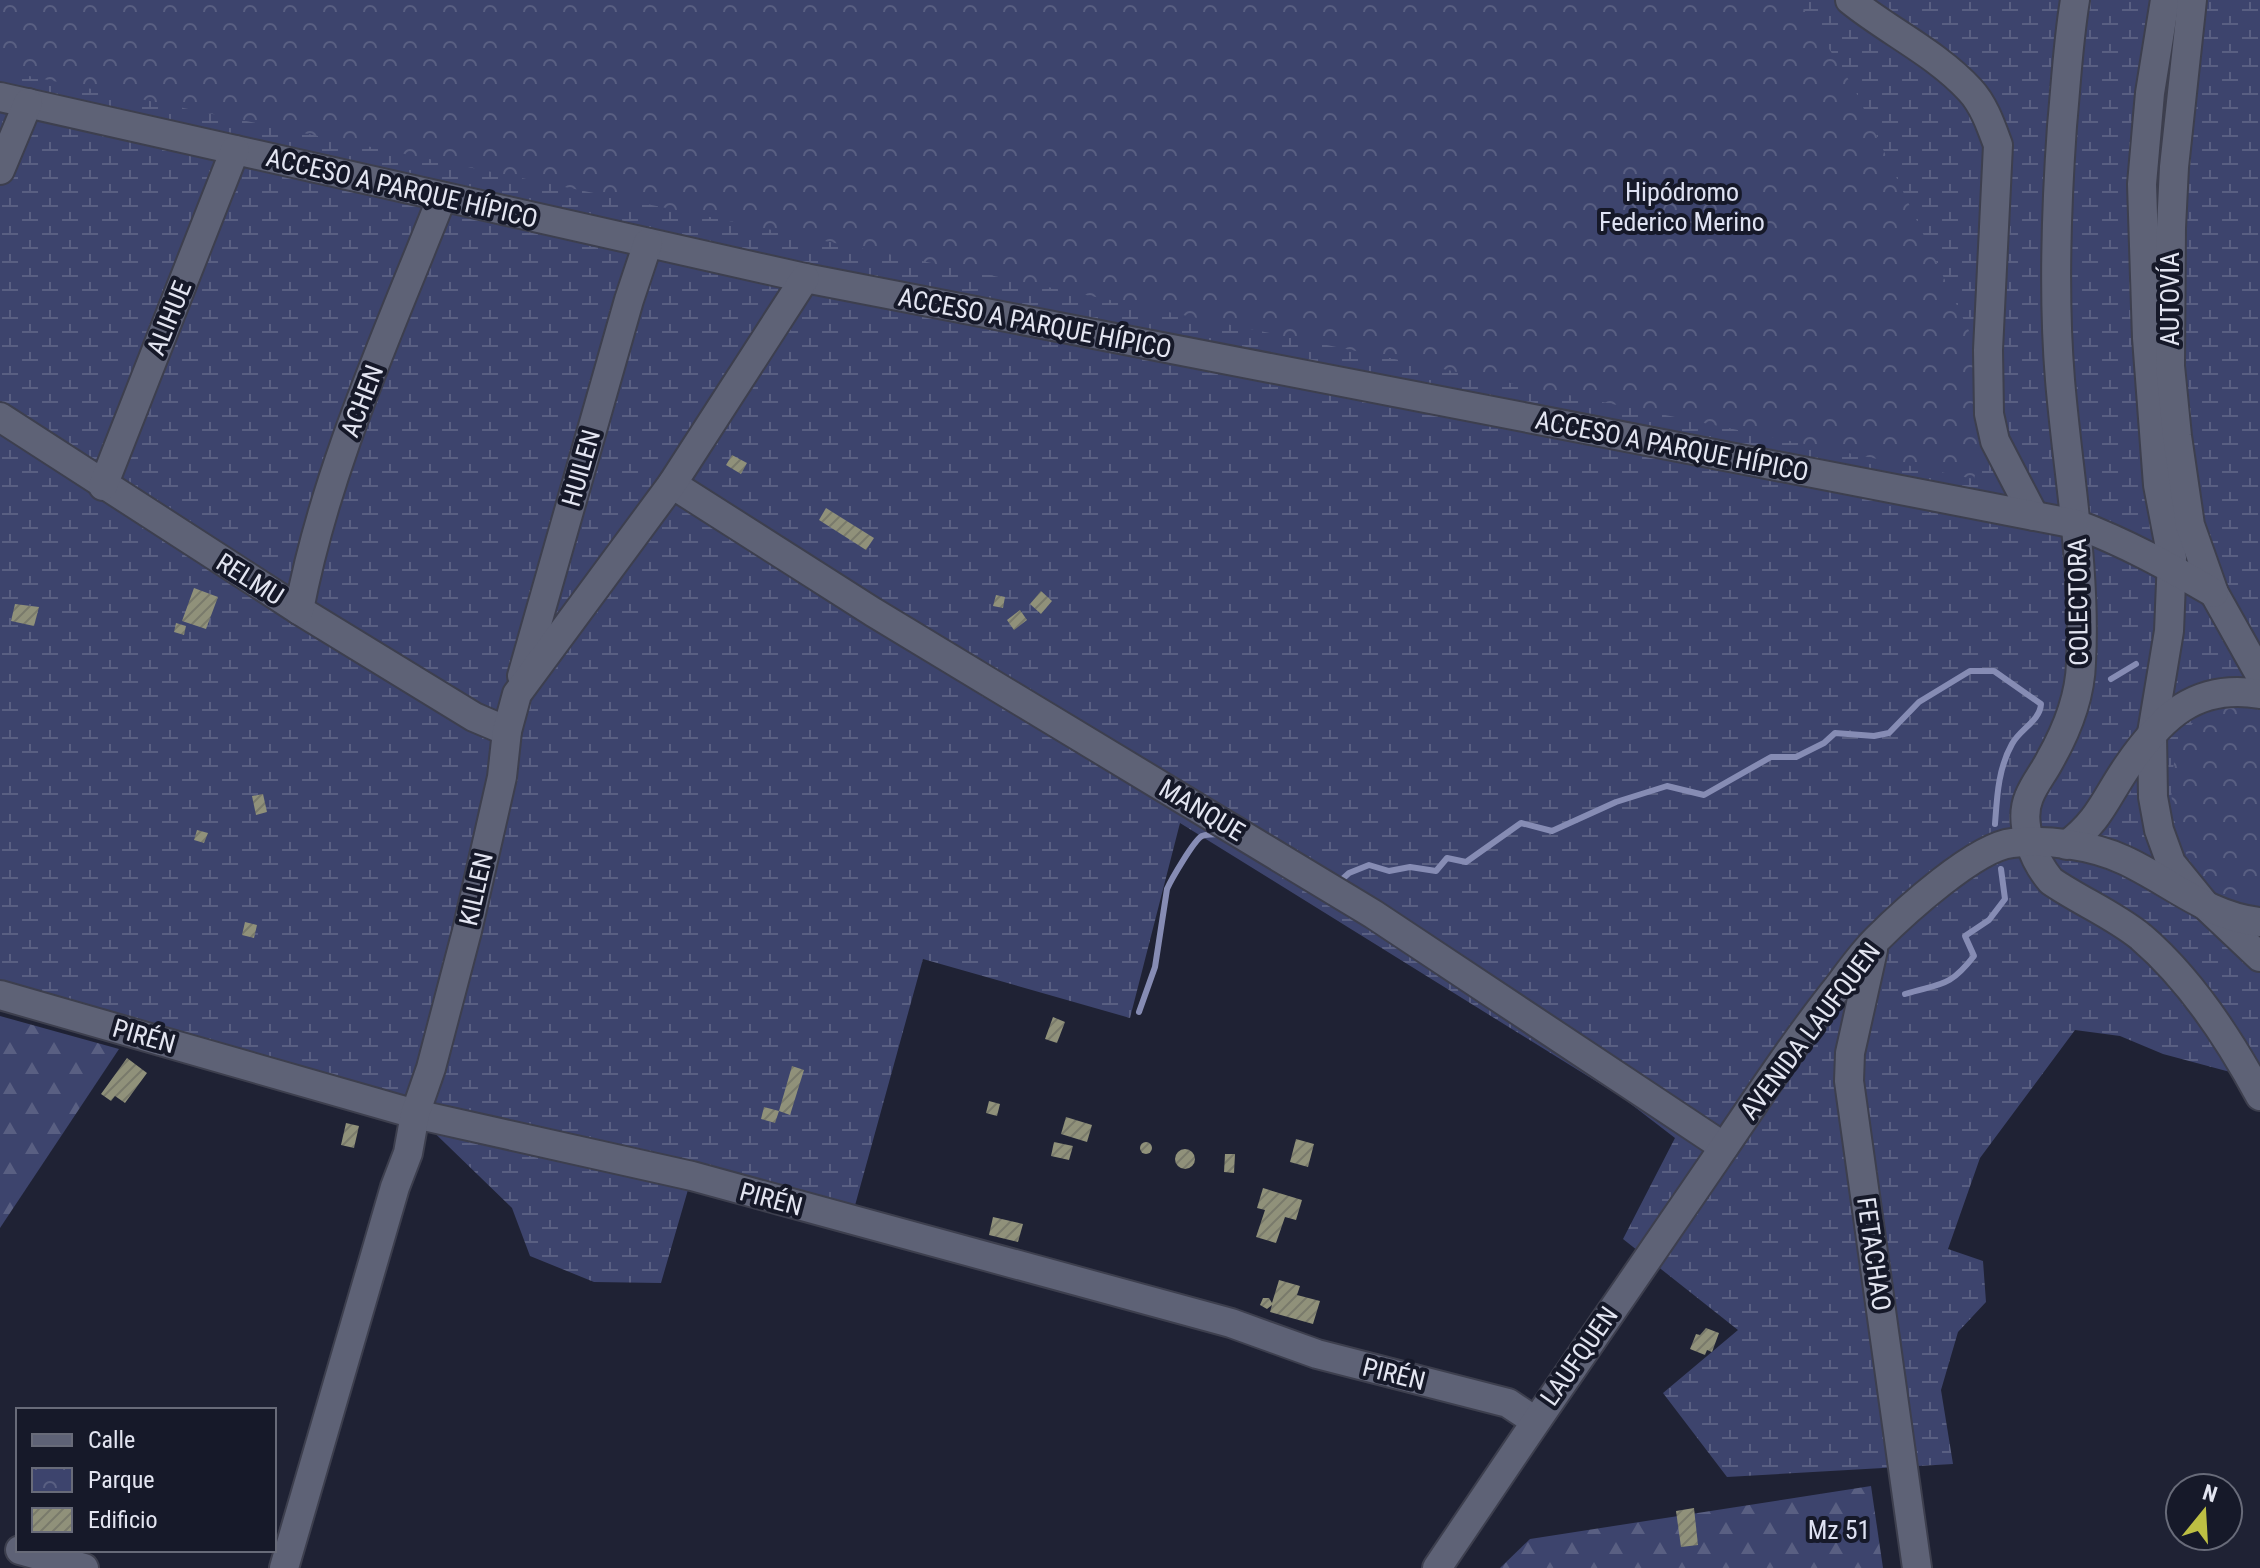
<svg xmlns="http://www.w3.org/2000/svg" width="2260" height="1568" viewBox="0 0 2260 1568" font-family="'Roboto Condensed',sans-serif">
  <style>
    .forest { fill: url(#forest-firs) }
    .wetland { fill: url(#wetland-marsh) }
    .park { fill: url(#park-crowns) }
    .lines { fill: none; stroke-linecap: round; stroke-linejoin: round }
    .stream { stroke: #868cb4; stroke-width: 6 }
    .building { fill: url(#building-hatch) }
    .minor-casing { stroke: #3d3f4e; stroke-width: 32 }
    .minor { stroke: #5e6276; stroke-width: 28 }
    .labels { text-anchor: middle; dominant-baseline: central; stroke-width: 8; stroke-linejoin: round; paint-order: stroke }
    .street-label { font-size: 26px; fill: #e3e5f1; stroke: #161929 }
    .park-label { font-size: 26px; fill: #dfe2f3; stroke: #161929 }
  </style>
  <defs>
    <pattern id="forest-firs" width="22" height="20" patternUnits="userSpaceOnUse" patternTransform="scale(2)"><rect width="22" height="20" fill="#3d446d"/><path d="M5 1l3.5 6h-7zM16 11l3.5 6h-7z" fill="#595f82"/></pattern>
    <pattern id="wetland-marsh" width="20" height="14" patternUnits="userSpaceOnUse" patternTransform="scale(2)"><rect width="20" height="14" fill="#3d446d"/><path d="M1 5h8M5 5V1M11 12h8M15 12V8" fill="none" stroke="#595f82"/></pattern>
    <pattern id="park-crowns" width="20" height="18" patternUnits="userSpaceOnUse" patternTransform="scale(2)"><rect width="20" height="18" fill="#3d446d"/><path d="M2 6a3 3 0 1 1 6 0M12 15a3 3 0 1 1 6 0" fill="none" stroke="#595f82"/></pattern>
    <pattern id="building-hatch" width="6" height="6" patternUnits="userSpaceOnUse" patternTransform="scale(2)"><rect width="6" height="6" fill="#90917a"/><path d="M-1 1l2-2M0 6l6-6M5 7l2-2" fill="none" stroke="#797a6b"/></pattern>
  </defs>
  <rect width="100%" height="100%" fill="#1f2234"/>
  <!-- forest -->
  <g class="forest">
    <polygon points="0,1016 119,1049 0,1228"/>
    <polygon points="1871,1486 1883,1568 1500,1568 1530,1539"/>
  </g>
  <!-- wetland -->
  <polygon class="wetland" points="0,0 2260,0 2260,1080 2163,1054 2120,1036 2075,1030 1980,1158 1948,1249 1983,1261 1986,1302 1958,1332 1941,1390 1953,1464 1727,1477 1663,1393 1738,1330 1623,1239 1675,1138 1623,1098 1180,823 1130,1018 923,959 851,1220 692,1176 661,1283 594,1282 530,1256 512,1208 415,1114 0,995"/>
  <!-- park -->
  <g class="park">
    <polygon points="0,0 1798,0 1854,88 1997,390 1974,479 0,70"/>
    <path d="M2236,702L2255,707L2260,712V907C2176,908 2139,758 2206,711C2214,706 2227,705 2236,702Z"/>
  </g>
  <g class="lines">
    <!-- stream -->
    <g class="stream">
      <polyline points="2111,679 2136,664"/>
      <path d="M1338,883L1349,873L1369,865L1389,871L1410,867L1436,871L1447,858L1466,862L1521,823L1552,831L1616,802L1667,786L1704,795L1771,757H1796L1824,743L1835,733L1874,736L1889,733L1919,702L1970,671H1994L2041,704C2040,721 2020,729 2012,744C1998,769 1997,797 1995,824"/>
      <path d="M1905,994C1941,983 1949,988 1974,956L1965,936L1989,920L2005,899L2001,869"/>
      <path d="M1139,1012L1155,967L1167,889C1171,880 1194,840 1202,836C1207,834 1215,834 1221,834"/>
    </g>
  </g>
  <!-- building -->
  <g class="building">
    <polygon points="732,455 747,463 741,474 726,465"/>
    <polygon points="826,508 874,538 866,550 819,520"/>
    <polygon points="194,588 218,597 206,629 182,621"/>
    <polygon points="1041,591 1052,601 1041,614 1030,604"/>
    <polygon points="996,595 1005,597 1003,608 993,606"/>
    <polygon points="15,604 39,607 34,626 11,621"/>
    <polygon points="1020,610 1027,620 1014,630 1007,620"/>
    <polygon points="176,623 186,626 184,635 174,632"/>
    <polygon points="263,794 267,812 256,815 252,796"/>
    <polygon points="197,830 208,833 204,843 194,840"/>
    <polygon points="245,922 257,925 254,938 242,935"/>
    <polygon points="1053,1017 1065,1022 1057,1043 1045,1039"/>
    <polygon points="127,1058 147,1073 125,1103 115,1096 111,1101 101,1094"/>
    <polygon points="792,1066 804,1070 790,1115 779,1111"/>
    <polygon points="989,1101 1000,1104 997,1116 986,1113"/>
    <polygon points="764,1107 779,1111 775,1123 761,1119"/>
    <polygon points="1066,1117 1092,1125 1087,1142 1061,1134"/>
    <polygon points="346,1123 359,1126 354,1148 341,1145"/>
    <polygon points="1296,1139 1314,1144 1308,1167 1290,1162"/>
    <polygon points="1054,1142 1073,1146 1069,1160 1051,1156"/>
    <circle cx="1146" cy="1148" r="6"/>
    <circle cx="1185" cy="1159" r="10"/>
    <polygon points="1225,1154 1235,1154 1234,1173 1224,1172"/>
    <polygon points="1263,1188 1302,1200 1296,1220 1285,1217 1276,1243 1256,1237 1265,1210 1257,1208"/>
    <polygon points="993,1217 1023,1224 1018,1242 989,1235"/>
    <polygon points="1279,1280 1300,1286 1297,1295 1320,1301 1313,1324 1270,1312 1272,1305 1267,1309 1260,1305 1263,1298 1269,1298 1272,1303"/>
    <polygon points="1706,1328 1719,1333 1712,1352 1707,1350 1705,1355 1690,1349 1696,1334 1700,1335"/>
    <polygon points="1694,1508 1698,1545 1681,1547 1676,1511"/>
  </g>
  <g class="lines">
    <!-- minor casing -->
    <g class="minor-casing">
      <g id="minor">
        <path d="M1850,0C1888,31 1936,53 1970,90C1984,105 1991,126 1998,145L1988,350L1989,414L1995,441L2034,516"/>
        <path d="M2075,0C2068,42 2066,84 2062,126C2056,211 2053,296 2060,380C2068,475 2086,568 2081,663C2080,698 2067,730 2050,760C2044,772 2034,784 2029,797C2018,823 2034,861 2051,881C2080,901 2114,915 2141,937C2190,979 2230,1040 2260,1096"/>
        <polyline points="2165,0 2150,93 2142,184 2147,338 2158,485 2172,558 2169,631 2152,733 2153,797 2159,830 2171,863 2206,906 2260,957"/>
        <polyline points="2192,0 2174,167 2171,228 2170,366 2177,436 2190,525 2214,593 2260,675"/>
        <path d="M0,97L805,278L2076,524C2126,543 2168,566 2214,593"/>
        <polyline points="0,170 28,103"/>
        <polyline points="0,417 299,610 474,717 507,731"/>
        <polyline points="672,484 873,612 1373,914 1724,1147"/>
        <polyline points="103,486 235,150"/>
        <path d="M299,610C326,467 389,332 442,197"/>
        <polyline points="522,676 629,300 648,243"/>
        <path d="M2067,845C2100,820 2105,799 2127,767C2161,717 2196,683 2260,694"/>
        <polyline points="1873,950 1850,1053 1849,1081 1917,1568"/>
        <polyline points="0,995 415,1114 692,1176 1231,1323 1317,1354 1508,1403 1535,1421"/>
        <polyline points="20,1550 84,1568"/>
        <polyline points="284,1568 395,1187 408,1153 415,1114 431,1068 467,931 502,777 507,731 517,694 672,484 805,278"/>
        <path d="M1437,1568C1529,1431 1622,1295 1716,1159C1756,1101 1794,1042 1838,987C1850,971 1862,954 1876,940C1903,913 1975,847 2012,843C2047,839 2092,845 2124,860C2170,881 2208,917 2260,922"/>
      </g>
    </g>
    <!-- minor -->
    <use href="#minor" class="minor"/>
  </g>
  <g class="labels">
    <!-- street labels -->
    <g class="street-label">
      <text transform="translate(402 188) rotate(13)">ACCESO A PARQUE HÍPICO</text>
      <text transform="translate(2170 299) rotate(-90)">AUTOVÍA</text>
      <text transform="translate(169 318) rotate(-68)">ALIHUE</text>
      <text transform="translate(1035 323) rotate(11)">ACCESO A PARQUE HÍPICO</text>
      <text transform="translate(362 401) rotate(-69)">ACHEN</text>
      <text transform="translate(1672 446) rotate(11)">ACCESO A PARQUE HÍPICO</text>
      <text transform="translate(581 468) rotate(-74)">HUILEN</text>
      <text transform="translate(250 579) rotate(32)">RELMU</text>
      <text transform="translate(2078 602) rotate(-91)">COLECTORA</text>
      <text transform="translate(1202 810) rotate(31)">MANQUE</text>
      <text transform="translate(476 889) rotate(-77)">KILLEN</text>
      <text transform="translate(1810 1031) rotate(-53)">AVENIDA LAUFQUEN</text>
      <text transform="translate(144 1036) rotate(16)">PIRÉN</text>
      <text transform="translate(771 1199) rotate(15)">PIRÉN</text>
      <text transform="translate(1874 1254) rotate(82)">FETACHAO</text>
      <text transform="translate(1579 1356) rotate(-55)">LAUFQUEN</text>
      <text transform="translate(1394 1374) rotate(14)">PIRÉN</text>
    </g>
    <!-- park labels -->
    <g class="park-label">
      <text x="1682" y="192">Hipódromo<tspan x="1682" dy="30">Federico Merino</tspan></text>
      <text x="1839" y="1530">Mz 51</text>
    </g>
  </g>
  <!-- legend -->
  <rect x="16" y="1408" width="260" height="144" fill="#161929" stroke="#686b79" stroke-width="2"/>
  <rect x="32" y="1434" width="40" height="12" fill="#5e6276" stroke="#686b79" stroke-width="2"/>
  <text x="88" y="1448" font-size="24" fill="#e3e5f1">Calle</text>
  <rect x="32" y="1468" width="40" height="24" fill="url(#park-crowns)" stroke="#686b79" stroke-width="2"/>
  <text x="88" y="1488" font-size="24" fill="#e3e5f1">Parque</text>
  <rect x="32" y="1508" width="40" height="24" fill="url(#building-hatch)" stroke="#686b79" stroke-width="2"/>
  <text x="88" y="1528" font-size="24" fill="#e3e5f1">Edificio</text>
  <!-- north arrow -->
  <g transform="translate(2204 1512) rotate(18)"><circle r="38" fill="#161929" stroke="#686b79" stroke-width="2"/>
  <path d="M0-6L14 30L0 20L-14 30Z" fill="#bdbf43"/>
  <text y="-12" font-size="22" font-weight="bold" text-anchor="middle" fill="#e3e5f1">N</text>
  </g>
</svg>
